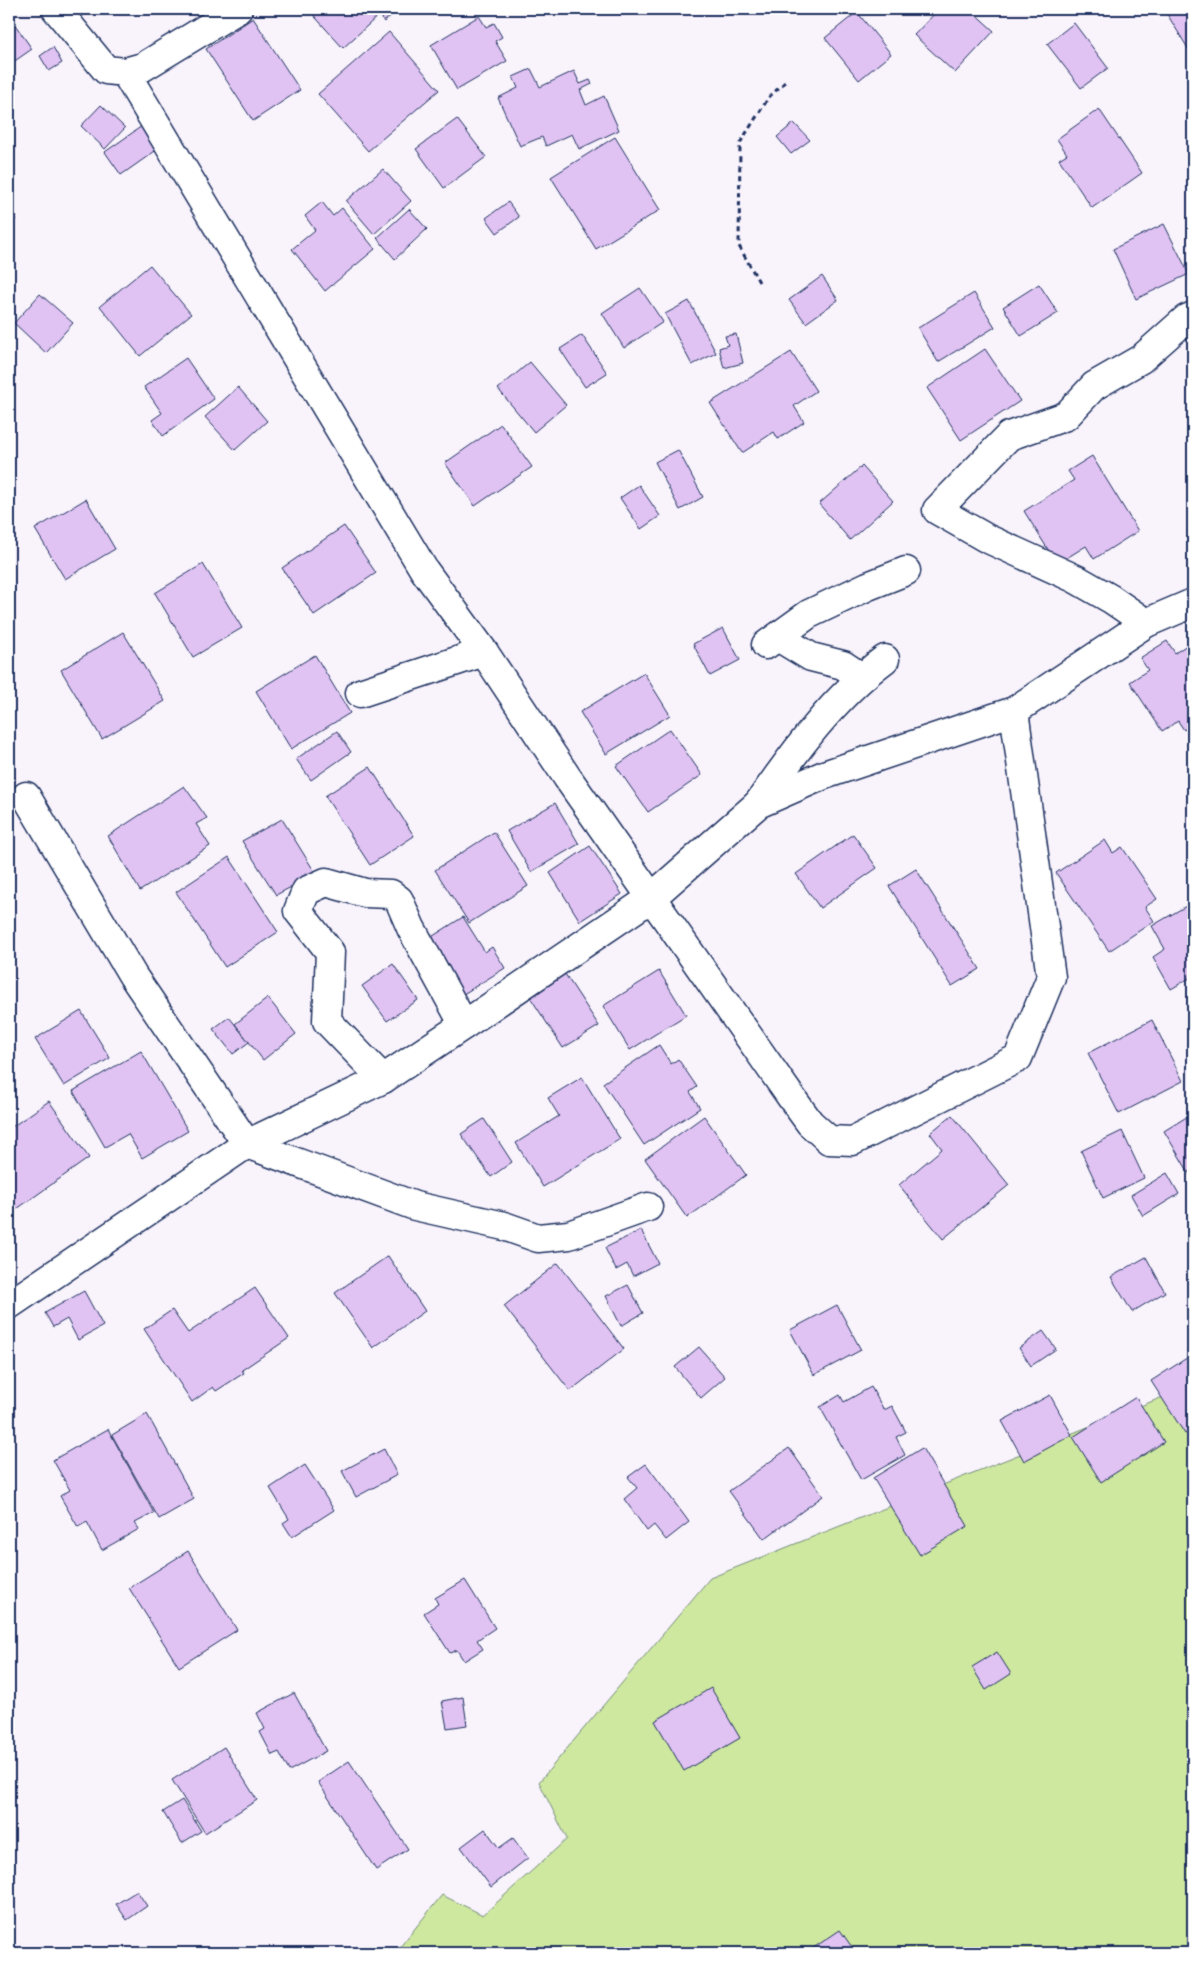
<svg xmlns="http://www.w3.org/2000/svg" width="1202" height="1962" viewBox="0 0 1202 1962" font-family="Mynerve,sans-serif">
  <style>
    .green { fill: #cee89f; stroke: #748c7e }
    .building { fill: #e0c3f2; stroke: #1b2f5e }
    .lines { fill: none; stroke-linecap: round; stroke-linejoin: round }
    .minor-casing { stroke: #1b2f5e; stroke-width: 31 }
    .path { stroke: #1b2f5e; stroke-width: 3; stroke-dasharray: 5 4; stroke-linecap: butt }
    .minor { stroke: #fff; stroke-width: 28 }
  </style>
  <rect width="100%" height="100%" fill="#f9f3fc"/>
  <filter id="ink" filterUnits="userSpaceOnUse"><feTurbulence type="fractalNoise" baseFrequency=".02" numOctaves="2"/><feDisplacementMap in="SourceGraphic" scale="10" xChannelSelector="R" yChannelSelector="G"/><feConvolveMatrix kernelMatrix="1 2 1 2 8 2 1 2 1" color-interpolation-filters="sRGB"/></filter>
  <g filter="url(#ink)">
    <!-- green -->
    <polygon class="green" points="1193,1385 1193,1953 395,1953 442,1895 483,1915 567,1839 539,1782 710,1578"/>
    <!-- building -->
    <g class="building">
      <polygon points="308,9 396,9 397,10 384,22 379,15 343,48"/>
      <polygon points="939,9 970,9 994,31 955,73 914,35"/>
      <polygon points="1164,9 1193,9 1193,55 1192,55"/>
      <polygon points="857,12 891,54 859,80 825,38"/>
      <polygon points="9,16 32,49 9,65"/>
      <polygon points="479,16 486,27 494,23 502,37 495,41 507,61 457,90 431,45"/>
      <polygon points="253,18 300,90 253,121 206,49"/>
      <polygon points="1074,23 1108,68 1081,88 1047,44"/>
      <polygon points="389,32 439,90 368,151 318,94"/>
      <polygon points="53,47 62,63 49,71 40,56"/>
      <polygon points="531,69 540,87 574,71 580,84 590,80 592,84 580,90 586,105 604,96 619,130 579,149 572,134 546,146 542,137 520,146 498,98 518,88 513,77"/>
      <polygon points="101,105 125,128 105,149 81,126"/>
      <polygon points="1099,109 1142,173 1092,208 1059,159 1067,154 1057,139"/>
      <polygon points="457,119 486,157 444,188 416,149"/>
      <polygon points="794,123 810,140 791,154 777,137"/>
      <polygon points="142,126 158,149 121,175 105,152"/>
      <polygon points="615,137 660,210 596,249 551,177"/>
      <polygon points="383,169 411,201 374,234 346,201"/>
      <polygon points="322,202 333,216 342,208 375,249 325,291 292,249 315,230 305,216"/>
      <polygon points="508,202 519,217 497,233 486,218"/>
      <polygon points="409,209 427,229 395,259 377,238"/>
      <polygon points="9,210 17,218 9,227"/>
      <polygon points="1164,224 1189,274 1136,299 1113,249"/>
      <polygon points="150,265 191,314 140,356 100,306"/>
      <polygon points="822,276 838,300 806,323 789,300"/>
      <polygon points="1039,284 1058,313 1021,336 1003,307"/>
      <polygon points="640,288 663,322 624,348 602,313"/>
      <polygon points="974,293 995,327 938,362 918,328"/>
      <polygon points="40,294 73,323 46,353 14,323"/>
      <polygon points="689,301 716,353 692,365 665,314"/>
      <polygon points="736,334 743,363 724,368 719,348 728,345 725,336"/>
      <polygon points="582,335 607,373 585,387 560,349"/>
      <polygon points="985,349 1020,401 961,440 927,388"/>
      <polygon points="791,352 816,391 794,406 804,422 778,439 774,432 742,453 710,403"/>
      <polygon points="186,358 214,399 163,436 152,420 162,413 144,387"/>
      <polygon points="530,362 566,405 534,432 498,389"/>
      <polygon points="238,387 267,421 235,450 205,417"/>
      <polygon points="501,424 532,467 475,506 445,463"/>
      <polygon points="678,450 703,497 680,510 655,462"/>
      <polygon points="1092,456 1138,531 1094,559 1086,546 1057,564 1024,511 1074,480 1068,471"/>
      <polygon points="862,466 893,501 850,540 819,504"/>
      <polygon points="639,485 660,516 641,529 620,498"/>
      <polygon points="86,499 115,549 65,579 35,529"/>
      <polygon points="344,526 376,573 314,615 282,568"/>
      <polygon points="203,564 242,628 193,657 155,593"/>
      <polygon points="723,628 740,660 710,676 693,644"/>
      <polygon points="123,632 165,701 102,739 61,670"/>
      <polygon points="1167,641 1175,653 1193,641 1193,724 1184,730 1178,721 1162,731 1130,682 1148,670 1140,658"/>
      <polygon points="315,655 350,713 291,749 256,691"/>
      <polygon points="644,673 670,715 606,754 580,712"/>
      <polygon points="670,729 702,775 648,812 616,766"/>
      <polygon points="337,731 351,752 311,780 296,759"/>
      <polygon points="370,767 414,836 370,865 325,796"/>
      <polygon points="184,786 207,818 196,824 210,846 140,891 108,836"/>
      <polygon points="555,803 579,844 531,872 507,831"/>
      <polygon points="282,819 316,874 276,895 242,841"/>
      <polygon points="494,832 528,886 469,923 435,870"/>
      <polygon points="853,834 877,868 820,908 796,874"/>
      <polygon points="1105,840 1113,853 1122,847 1157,899 1145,907 1154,921 1109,951 1056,873"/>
      <polygon points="590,846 622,894 580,921 550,873"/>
      <polygon points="229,857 278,932 225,967 176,892"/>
      <polygon points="916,869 980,969 952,986 889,886"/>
      <polygon points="1193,902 1193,976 1171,989 1153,957 1165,949 1152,926"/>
      <polygon points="463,917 485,952 492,947 505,968 457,998 422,943"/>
      <polygon points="393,964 418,1000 387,1021 362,986"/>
      <polygon points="659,971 686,1015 630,1050 603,1006"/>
      <polygon points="565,974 599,1026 563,1048 530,997"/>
      <polygon points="268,998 296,1034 263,1060 235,1024"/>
      <polygon points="81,1011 110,1058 64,1086 35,1039"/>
      <polygon points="229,1017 249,1042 233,1054 213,1029"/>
      <polygon points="1152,1020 1183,1081 1119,1114 1088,1053"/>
      <polygon points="659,1045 671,1064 678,1059 697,1087 690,1092 700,1108 644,1145 603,1083"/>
      <polygon points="141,1051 188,1131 142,1158 128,1134 105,1147 73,1091"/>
      <polygon points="582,1077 620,1139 543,1187 516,1143 559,1116 548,1098"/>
      <polygon points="49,1101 89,1158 14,1211 9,1204 9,1129"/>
      <polygon points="1193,1113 1193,1174 1191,1176 1164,1131"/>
      <polygon points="952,1115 1009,1185 943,1239 899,1185 942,1149 930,1133"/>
      <polygon points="704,1116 746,1175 687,1218 645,1159"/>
      <polygon points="484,1119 512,1162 491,1177 461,1134"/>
      <polygon points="1122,1131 1144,1178 1103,1198 1081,1151"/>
      <polygon points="1167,1173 1179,1194 1143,1216 1131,1195"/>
      <polygon points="641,1230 658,1263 633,1276 627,1264 616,1270 605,1248"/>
      <polygon points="388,1256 425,1311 373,1348 335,1293"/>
      <polygon points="1146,1257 1165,1292 1132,1312 1111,1277"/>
      <polygon points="558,1263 624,1349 570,1391 504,1306"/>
      <polygon points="628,1285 643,1313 621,1326 606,1296"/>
      <polygon points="255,1288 289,1338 242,1370 244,1373 216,1391 213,1387 192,1402 144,1329 172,1310 188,1333"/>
      <polygon points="84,1291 103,1326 78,1340 67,1319 53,1327 45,1313"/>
      <polygon points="837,1305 861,1350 814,1375 790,1330"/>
      <polygon points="1043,1331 1056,1349 1031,1366 1019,1348"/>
      <polygon points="699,1347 725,1377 701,1398 675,1367"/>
      <polygon points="1193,1354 1193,1429 1185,1434 1151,1381"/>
      <polygon points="871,1387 884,1410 892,1406 906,1432 896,1437 905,1455 861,1480 820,1407 840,1395 844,1402"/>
      <polygon points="1050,1395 1072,1435 1024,1461 1002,1421"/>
      <polygon points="1136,1397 1164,1442 1101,1482 1073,1437"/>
      <polygon points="147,1414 194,1499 159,1519 112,1435"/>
      <polygon points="108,1429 154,1513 135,1523 139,1529 102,1550 87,1522 78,1527 60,1496 70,1490 53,1460"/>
      <polygon points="789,1448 823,1496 764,1539 729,1491"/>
      <polygon points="922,1448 968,1526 920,1555 873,1478"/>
      <polygon points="384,1449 397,1475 356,1497 342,1471"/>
      <polygon points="646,1464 689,1522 666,1540 654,1525 647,1531 624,1499 637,1488 628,1477"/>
      <polygon points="305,1465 334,1510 292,1537 283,1523 289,1519 270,1488"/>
      <polygon points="188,1551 237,1630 179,1667 129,1588"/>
      <polygon points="465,1580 495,1628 477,1640 483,1649 464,1661 457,1650 450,1653 424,1613 438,1604 435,1598"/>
      <polygon points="997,1652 1011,1674 986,1690 972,1667"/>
      <polygon points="711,1688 740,1738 684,1771 655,1721"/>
      <polygon points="294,1693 326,1751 289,1771 279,1752 272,1755 260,1732 265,1729 257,1713"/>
      <polygon points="463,1697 467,1725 447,1728 442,1701"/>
      <polygon points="224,1747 257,1800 205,1833 172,1780"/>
      <polygon points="349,1761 408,1849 376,1870 318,1782"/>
      <polygon points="182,1800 201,1831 182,1843 163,1812"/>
      <polygon points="485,1829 499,1848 513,1838 528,1858 491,1887 461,1847"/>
      <polygon points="137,1891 147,1906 127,1920 116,1904"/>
      <polygon points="840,1930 856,1953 806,1953"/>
    </g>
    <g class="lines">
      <!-- minor casing -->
      <g class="minor-casing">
        <g id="minor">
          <polyline points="56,9 106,70 125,72 143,67 238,9"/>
          <polyline points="125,72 424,570 484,652 567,777 791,1097 810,1123 829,1140 853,1141 1018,1058 1051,977 1014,711"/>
          <polyline points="1146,623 1111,599 1076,579 986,538 937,510 1009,436 1066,416 1094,386 1141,359 1186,319 1193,316"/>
          <polyline points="778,637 811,657 843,665 861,677"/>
          <polyline points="766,645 809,614 868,586 906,571"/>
          <polyline points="360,693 484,652"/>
          <polyline points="26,796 133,976 247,1144 415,1206 504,1226 538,1238 569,1235 648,1207"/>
          <path d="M758,804C795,751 834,697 885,659"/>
          <polyline points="383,1079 327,1021 330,952 298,911 306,891 326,882 365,893 391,894 399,900 411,928 464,1025"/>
          <polyline points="9,1305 247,1144 383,1079 464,1025 651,898 758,804 824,775 1014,711 1146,623 1193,603"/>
        </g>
      </g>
      <!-- path -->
      <polyline class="path" points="759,282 739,246 740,143 769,97 785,82"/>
      <!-- minor -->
      <use href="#minor" class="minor"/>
    </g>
  </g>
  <!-- margin -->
  <rect width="1202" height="1962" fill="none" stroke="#fff" stroke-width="30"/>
  <rect x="15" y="15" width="1172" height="1932" fill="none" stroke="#1b2f5e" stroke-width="2" filter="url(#ink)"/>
</svg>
